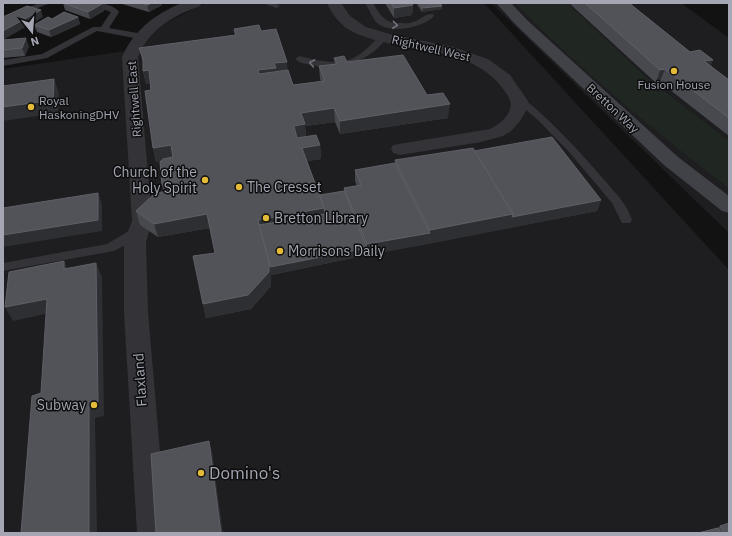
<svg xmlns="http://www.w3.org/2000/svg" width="732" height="536" viewBox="0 0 732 536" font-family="'IBM Plex Sans',sans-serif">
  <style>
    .built { fill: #1e1e20 }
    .green { fill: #202722 }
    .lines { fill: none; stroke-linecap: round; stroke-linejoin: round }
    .lane { fill: #333338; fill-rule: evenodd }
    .street { fill: #333338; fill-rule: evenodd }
    .secondary { fill: #414248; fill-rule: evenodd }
    .wall { fill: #48494e }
    .shaded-wall { fill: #2e2f32 }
    .building { fill: #525359; stroke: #5f6067 }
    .oneway { stroke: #71737c }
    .poi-dot { fill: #e4ba39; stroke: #0d0d0e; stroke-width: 1.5 }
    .labels { text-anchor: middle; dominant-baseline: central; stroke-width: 3; stroke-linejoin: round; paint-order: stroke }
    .far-street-label { font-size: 12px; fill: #a4a7b3; stroke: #0d0d0e }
    .far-poi-label { font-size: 12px; fill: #a4a7b3; stroke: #0d0d0e }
    .poi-label { font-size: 14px; fill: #a4a7b3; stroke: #0d0d0e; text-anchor: start }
    .street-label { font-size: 14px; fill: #a4a7b3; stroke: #0d0d0e }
    .near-poi-label { font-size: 17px; fill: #a4a7b3; stroke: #0d0d0e; text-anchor: start }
  </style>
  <rect width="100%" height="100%" fill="#121213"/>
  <!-- built -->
  <g class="built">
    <polygon points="205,3 484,3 729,270 729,533 3,533 3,69 139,49 157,27"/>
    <polygon points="491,3 681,3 729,38 729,233"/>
  </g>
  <!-- green -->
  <path class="green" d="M515,3H567L648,79L729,141V188C654,131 581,70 515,3Z"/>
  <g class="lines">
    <!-- lane -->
    <g class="lane">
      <polygon points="40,3 51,3 3,21 3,16"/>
      <path d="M95,3C103,3 114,5 119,12L109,28L143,34V38H134L97,31L47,58L3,66V60L42,54L93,27H101L111,12L96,7Z"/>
      <polygon points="263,3 275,3 280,6 276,8"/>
      <path d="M365,3H373C380,15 385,24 401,23C404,23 409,24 413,22C420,20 425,13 433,14L434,16C423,28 389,35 376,22C372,17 369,9 365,3Z"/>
      <path d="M381,35H387L388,37C369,61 342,72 312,65C306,64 299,63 295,59L299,56C319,61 342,67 360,54C368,49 374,41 381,35Z"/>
      <path d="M520,97L523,98C554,123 580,152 606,182C616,194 627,204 632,220L630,223H622L612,203L570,153L539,121L517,102L515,100Z"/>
      <path d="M137,226L141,227L143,230C136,240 124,246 114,251L3,271V263L107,244Z"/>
    </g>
    <!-- street -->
    <g class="street">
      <path d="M182,3H202L200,6C173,16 149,29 138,57L152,221L146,242L148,312L167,533H137L124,312V242L132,221L122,57C134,30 155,14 182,3Z"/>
      <path d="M327,3H341L350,16L366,27L390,34L453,47L488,59L510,75L528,101L527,109L520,121L511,131L503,136L481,142L400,155L393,153L391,149L393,145L490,129C502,123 517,110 508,96C475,41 404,56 353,32C341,26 332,15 327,3Z"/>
    </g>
    <!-- secondary -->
    <polygon class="secondary" points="496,3 511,3 527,20 678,157 729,196 729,213 722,211 664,165 517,26"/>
  </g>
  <!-- wall -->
  <g class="wall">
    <polygon points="63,3 102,4 104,11 90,19 65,10"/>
    <polygon points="122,3 162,3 162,5 149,12 122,4"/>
    <polygon points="385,3 411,3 413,5 412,15 394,18"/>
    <polygon points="416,3 440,3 442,6 442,9 422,12"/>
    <polygon points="569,3 629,3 690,52 729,80 729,136 660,82 656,83"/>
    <polygon points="78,17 80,24 51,37 37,32 34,25 52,19"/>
    <polygon points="234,29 261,31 288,72 293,85 321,81 320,79 319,66 335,64 334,58 347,62 427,95 448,118 340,134 335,122 305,126 306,136 320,145 321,159 307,161 320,195 344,191 344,188 357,186 355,181 355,170 395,163 395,160 475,151 601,200 597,211 367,255 271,275 271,286 251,309 206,318 203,304 215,253 210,228 158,237 140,225 136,211 164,192 162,185 161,161 156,162 153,148 150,84 146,84 143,71 143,63 139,48 235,35"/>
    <polygon points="3,40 29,46 25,56 3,58"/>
    <polygon points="720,526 729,533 698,533 718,528"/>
  </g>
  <!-- shaded-wall -->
  <g class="shaded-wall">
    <polygon points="152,3 162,3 162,5 149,12 147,5"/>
    <polygon points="102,4 104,11 90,19 88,12"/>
    <polygon points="413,5 412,15 394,18 394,8"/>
    <polygon points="442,6 442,9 422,12 423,8"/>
    <polygon points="41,10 43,17 3,40 3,31"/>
    <polygon points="78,17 80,24 51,37 49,30"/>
    <polygon points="26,38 29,46 25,56 22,48"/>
    <polygon points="713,60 708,73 704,61"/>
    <polygon points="287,62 288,75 259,83 258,70 274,63"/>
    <polygon points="665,69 660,82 656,83 660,70"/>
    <polygon points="149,70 152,84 146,84 143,71"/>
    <polygon points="54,79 59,93 58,113 3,121 3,107"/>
    <polygon points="450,104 448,118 340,134 340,121"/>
    <polygon points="334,108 335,122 305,126 306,137 295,139 294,126 301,113"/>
    <polygon points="171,145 174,159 156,162 153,148"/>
    <polygon points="320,145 321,159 303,162 302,148"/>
    <polygon points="98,193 102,204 102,231 3,247 3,235"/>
    <polygon points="601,200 597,211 429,244 430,230 513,214"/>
    <polygon points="324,208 325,222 259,226 258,220"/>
    <polygon points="207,214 210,228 158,237 154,224"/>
    <polygon points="430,233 429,244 367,255 271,275 271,286 251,309 206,318 203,304 269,261 367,248 367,244"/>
    <polygon points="64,261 70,275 64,269"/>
    <polygon points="96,263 102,277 104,416 95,418 97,533 89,533 89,405"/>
    <polygon points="47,299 54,312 13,321 5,307"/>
    <polygon points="209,441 212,451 223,533 221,533"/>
  </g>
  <!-- building -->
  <g class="building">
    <polygon points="64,3 100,3 102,4 88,12 63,3"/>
    <polygon points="140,3 152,3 147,5"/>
    <polygon points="391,3 411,3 413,5 394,8"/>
    <polygon points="419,3 440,3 442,6 423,8"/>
    <polygon points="585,3 629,3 690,52 700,50 713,60 704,61 729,80 729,118 665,69 660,70"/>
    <polygon points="27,6 41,10 3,31 3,17"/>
    <polygon points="64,12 78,17 49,30 34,25 48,17 52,19"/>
    <polygon points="259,25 261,31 276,29 287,62 274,63 276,68 258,70 259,74 288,70 293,85 325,81 319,66 337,64 334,58 344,56 347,62 403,55 427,95 443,93 450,104 340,121 334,108 301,113 305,124 294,126 297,138 316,135 320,145 302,148 324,208 258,220 269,261 269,272 248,295 203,304 193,256 215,253 207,214 154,224 136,211 155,193 169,191 169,188 162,185 160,162 163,159 173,157 171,145 153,148 145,91 151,90 149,70 143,71 143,58 139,48 236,35 234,29"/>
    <polygon points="26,38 22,48 3,50 3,40"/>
    <polygon points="54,79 53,100 3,107 3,86"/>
    <polygon points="552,137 601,200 512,217 513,214 474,151"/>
    <polygon points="473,148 513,214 430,230 395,160"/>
    <polygon points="395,163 430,233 367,244 344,188 361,185 355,170"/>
    <polygon points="344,191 367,248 270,267 269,261 259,225 325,214 324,208 320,195"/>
    <polygon points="98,193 98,220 3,235 3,208"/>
    <polygon points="64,261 64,269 96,263 98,402 89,405 89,533 21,533 32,396 41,393 47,299 5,307 9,272"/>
    <polygon points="209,441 221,533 156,533 151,454"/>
    <polygon points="729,523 729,533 724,533 720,526"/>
    <polygon points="718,528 721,533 698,533"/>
  </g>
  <!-- one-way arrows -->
  <defs><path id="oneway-chevron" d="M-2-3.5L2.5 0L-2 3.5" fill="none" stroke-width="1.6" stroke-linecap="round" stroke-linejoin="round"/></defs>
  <g class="oneway">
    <use href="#oneway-chevron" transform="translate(395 25) rotate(6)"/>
    <use href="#oneway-chevron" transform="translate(312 63) rotate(-169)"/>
  </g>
  <!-- markers -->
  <g class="poi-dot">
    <circle cx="674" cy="71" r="4"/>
    <circle cx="31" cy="107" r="4"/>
    <circle cx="205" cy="180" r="4"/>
    <circle cx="239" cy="187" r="4"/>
    <circle cx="266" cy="218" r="4"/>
    <circle cx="280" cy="251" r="4"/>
    <circle cx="94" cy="405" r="4"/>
    <circle cx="201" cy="473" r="4"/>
  </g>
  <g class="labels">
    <!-- far-street labels -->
    <g class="far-street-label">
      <text transform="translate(431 48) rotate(13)">Rightwell West</text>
      <text transform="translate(134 99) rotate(-94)">Rightwell East</text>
      <text transform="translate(613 108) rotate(43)">Bretton Way</text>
    </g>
    <!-- far-poi labels -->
    <g class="far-poi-label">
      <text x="674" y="84">Fusion House</text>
      <text x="39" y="100" text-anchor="start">Royal<tspan x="39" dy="14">HaskoningDHV</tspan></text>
    </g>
    <!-- poi labels -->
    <g class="poi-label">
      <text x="197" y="172" text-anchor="end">Church of the<tspan x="197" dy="16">Holy Spirit</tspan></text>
      <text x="247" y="187">The Cresset</text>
      <text x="274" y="218">Bretton Library</text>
      <text x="288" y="251">Morrisons Daily</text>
      <text x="86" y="405" text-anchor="end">Subway</text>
    </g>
    <!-- street labels -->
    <g class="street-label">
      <text transform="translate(140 380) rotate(-94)">Flaxland</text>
    </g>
    <!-- near-poi labels -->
    <g class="near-poi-label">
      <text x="209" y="473">Domino's</text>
    </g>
  </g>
  <!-- border -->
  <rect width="732" height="536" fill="none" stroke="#a4a7b3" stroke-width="8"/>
  <!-- north arrow -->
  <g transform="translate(32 32) rotate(163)" stroke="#0d0d0e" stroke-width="3" paint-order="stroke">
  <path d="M0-3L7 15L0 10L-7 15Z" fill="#a4a7b3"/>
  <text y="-6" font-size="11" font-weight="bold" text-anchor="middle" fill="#a4a7b3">N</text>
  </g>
</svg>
